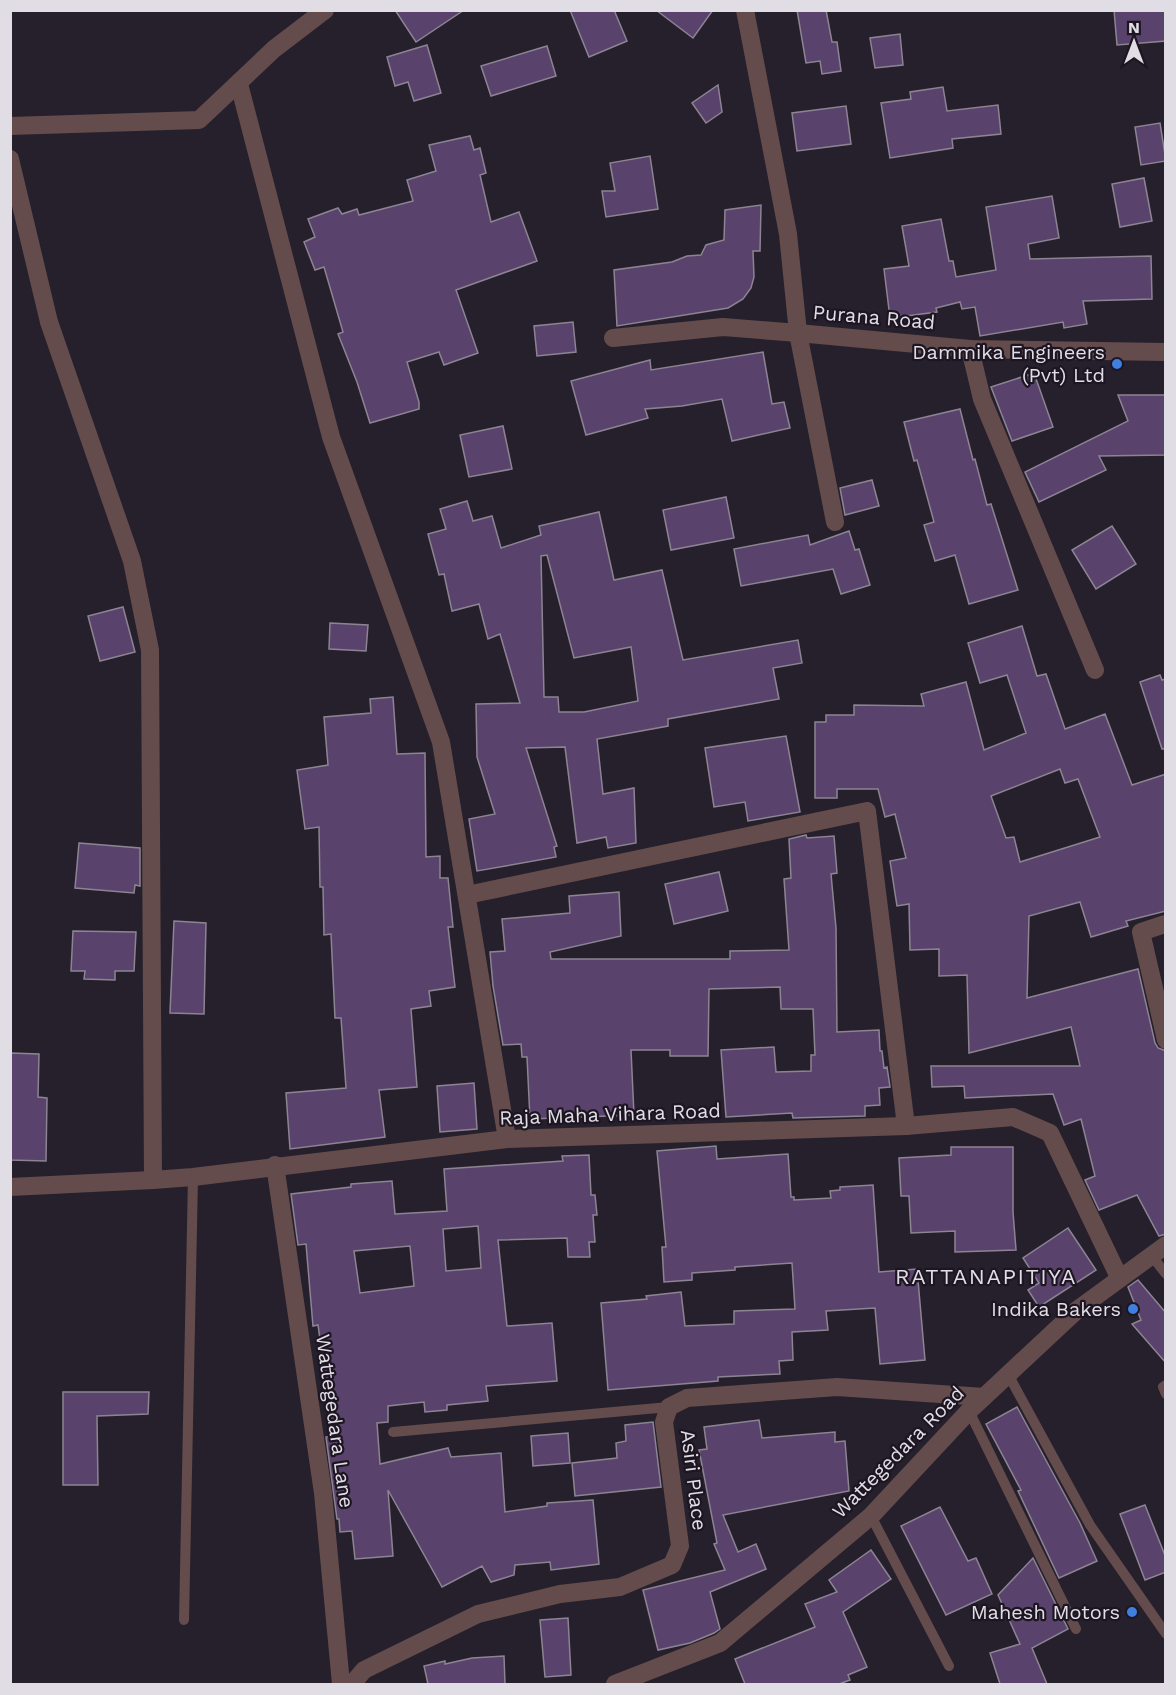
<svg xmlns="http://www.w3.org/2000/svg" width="1176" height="1695" viewBox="0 0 1176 1695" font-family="'Work Sans',sans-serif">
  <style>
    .building { fill: #59426c; stroke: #8c8493; stroke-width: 1.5; fill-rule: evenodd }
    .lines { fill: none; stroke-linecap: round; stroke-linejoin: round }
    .service { stroke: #644c4c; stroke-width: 10 }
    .minor { stroke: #644c4c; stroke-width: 18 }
    .tertiary { stroke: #644c4c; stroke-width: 18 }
    .shop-dot { fill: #3f7fe0; stroke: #1d1622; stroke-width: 2 }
    .labels { text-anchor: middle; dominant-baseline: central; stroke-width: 4.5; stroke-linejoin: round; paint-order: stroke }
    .street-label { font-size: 20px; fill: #e1dde5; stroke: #1d1622 }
    .poi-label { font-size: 20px; fill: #e1dde5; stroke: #1d1622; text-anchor: end }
    .quarter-label { font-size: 22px; letter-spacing: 1.5px; fill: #e1dde5; stroke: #1d1622 }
  </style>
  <rect width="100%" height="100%" fill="#26202c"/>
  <!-- building -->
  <g class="building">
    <polygon points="395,10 464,10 416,42"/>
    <polygon points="570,10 614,10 627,41 589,57"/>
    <polygon points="656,10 713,10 693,38"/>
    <polygon points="797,10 826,10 832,42 837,42 841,71 822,74 820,61 806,63"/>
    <polygon points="1114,10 1166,10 1166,41 1117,45"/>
    <polygon points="900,34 903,65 875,68 870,38"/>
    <polygon points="427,45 441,93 414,101 408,82 395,86 387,57"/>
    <polygon points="547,46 556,76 491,96 481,66"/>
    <polygon points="718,85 722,112 706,123 692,103"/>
    <polygon points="943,87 947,111 998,105 1001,134 952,139 953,148 890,158 881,103 911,99 910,92"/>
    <polygon points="846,106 851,144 797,151 792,113"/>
    <polygon points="1160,123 1166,161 1141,165 1135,127"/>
    <polygon points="470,136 474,150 480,148 486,173 480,175 491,222 519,212 537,261 456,290 478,353 444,365 439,352 407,362 419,402 419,409 370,423 357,382 338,334 343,332 324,267 315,270 304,242 315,237 308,219 338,208 342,214 357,209 359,215 413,201 407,180 436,171 429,145"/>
    <polygon points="650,156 658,209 606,217 602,191 615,191 610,163"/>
    <polygon points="1144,178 1152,221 1120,227 1112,184"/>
    <polygon points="1052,196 1059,238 1028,244 1030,259 1151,256 1152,299 1083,301 1087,324 1064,328 1063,322 980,336 975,307 962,309 960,302 936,308 937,312 890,318 884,269 909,266 902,226 941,219 949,261 953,261 956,277 996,270 986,207"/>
    <polygon points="761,205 760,251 753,251 754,277 751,288 743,299 728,308 617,326 614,270 672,262 687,256 701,255 706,245 724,240 725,210"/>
    <polygon points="573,322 576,352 537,356 534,326"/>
    <polygon points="763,352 772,404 784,402 790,428 732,441 722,399 682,406 645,409 648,418 586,435 571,381 650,360 651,370"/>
    <polygon points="1034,373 1053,427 1012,441 991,387"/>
    <polygon points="1118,395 1166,395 1166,455 1099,456 1106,470 1039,502 1025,472 1128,421"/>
    <polygon points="960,409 973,460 975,459 987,505 991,504 1018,590 969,604 955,555 935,561 924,525 934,522 917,460 914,461 904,422"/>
    <polygon points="503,426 512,469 469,477 460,435"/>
    <polygon points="872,480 879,506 845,515 840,488"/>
    <polygon points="726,497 734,538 671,550 663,510"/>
    <path d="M467,501L473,521L492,516L501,548L541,535L539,526L599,512L614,580L662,570L683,660L798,640L802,663L773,668L779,699L668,719V726L597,739L603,794L634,788L636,843L608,848L606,837L577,843L565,747L526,748L557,846L554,847L556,857L477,871L469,819L495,814L477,757L476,704L520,703L500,634L488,639L479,604L452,611L444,574L439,575L428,534L446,529L440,509ZM547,555L574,658L631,647L638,701L584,712H559L558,697H544L541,556Z"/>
    <polygon points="1112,526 1136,564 1096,589 1072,550"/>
    <polygon points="849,531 855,550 859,549 870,585 841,594 833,569 741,586 734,549 808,535 810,545"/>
    <polygon points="123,607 135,652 100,661 88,616"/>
    <polygon points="330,623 368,625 366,651 329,649"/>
    <path d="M1022,626L1037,676L1046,674L1065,729L1105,714L1132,785L1166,774V911L1126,921L1128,926L1091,937L1080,902L1029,916L1027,998L1138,969L1155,1043L1158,1048L1166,1051V1234L1159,1236L1137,1195L1099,1210L1085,1180L1095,1176L1081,1119L1064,1125L1053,1094L965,1098L964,1086L932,1087L931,1066H1080L1071,1027L969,1053L967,975L939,976V949L910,950L909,904L897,906L890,861L906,858L895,814L885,817L878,789H837V798H815V722H826V715H854V705L924,706L921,694L966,682L984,750L1026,733L1007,675L980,683L968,643ZM1060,769L1065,783L1078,779L1100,837L1020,862L1014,837L1006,838L991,796Z"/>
    <polygon points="1160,675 1162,680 1166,679 1166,749 1162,749 1140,682"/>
    <polygon points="393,697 397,754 425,753 426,857 440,856 440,878 448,878 453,927 448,927 455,987 429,991 431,1006 411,1009 417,1087 379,1090 385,1137 290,1149 286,1093 346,1088 341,1018 335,1018 331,934 324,935 323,887 320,887 319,827 305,829 297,770 328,765 324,717 371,713 370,699"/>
    <polygon points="786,736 800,812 748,821 745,802 714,807 705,748"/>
    <polygon points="806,835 807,838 834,836 837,873 831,874 836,928 837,1032 879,1030 880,1051 882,1051 884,1068 887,1067 890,1087 879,1088 880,1105 865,1106 865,1116 793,1118 792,1113 726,1117 721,1050 774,1047 776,1072 811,1071 811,1055 815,1055 813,1009 781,1009 780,987 709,989 708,1056 670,1056 670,1050 631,1050 634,1115 530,1119 527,1057 522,1057 521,1044 503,1045 493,986 490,952 505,951 502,919 570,913 569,896 619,892 621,936 550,952 551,959 730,959 730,951 789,950 784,879 791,878 789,839"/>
    <polygon points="79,843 140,848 140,886 135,885 134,893 75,888"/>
    <polygon points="719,872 728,911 674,924 665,884"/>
    <polygon points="174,921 206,923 204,1014 170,1013"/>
    <polygon points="73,931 136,932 134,971 115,971 115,980 84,979 85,971 71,971"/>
    <polygon points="10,1053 39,1054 38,1097 47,1098 46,1161 10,1160"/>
    <polygon points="474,1083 477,1129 440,1132 437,1086"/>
    <polygon points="716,1146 717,1159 788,1154 791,1197 794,1197 794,1200 831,1198 830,1191 840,1190 840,1187 873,1185 879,1272 917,1269 925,1360 880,1364 875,1308 826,1311 828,1330 792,1332 793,1360 779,1361 780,1374 718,1377 718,1381 608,1390 601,1303 647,1299 646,1296 681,1292 685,1326 734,1324 734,1311 795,1309 792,1263 735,1267 735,1270 692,1273 692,1280 664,1282 662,1247 666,1247 657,1151"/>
    <polygon points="951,1147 1013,1147 1013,1212 1016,1250 955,1252 955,1231 911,1233 909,1196 901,1196 899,1158 951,1155"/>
    <path d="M589,1155L591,1195H595L597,1215H593L595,1242H589L590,1257H568L567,1238L498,1240L507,1326L552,1323L557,1381L486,1386L488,1401L447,1405V1410L425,1412L424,1402L388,1406V1422L377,1423L380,1464L448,1448L451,1457L501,1453L505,1512L547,1506V1503L593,1500L599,1564L551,1570L550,1562L515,1565L514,1575L491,1582L482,1566L442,1587L388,1490L393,1556L355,1559L352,1531L340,1532L339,1519H337L326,1437L331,1436L329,1390H327L318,1325L313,1326L306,1244L298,1245L291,1194L351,1187V1184L392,1181L395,1214L447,1211L444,1169L563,1161L562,1156ZM478,1226L481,1268L446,1271L443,1229ZM410,1246L414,1286L360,1293L354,1251Z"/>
    <polygon points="1068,1228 1096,1270 1039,1307 1028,1290 1039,1283 1023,1258"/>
    <polygon points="1138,1280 1166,1313 1166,1363 1132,1324 1141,1320 1128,1287"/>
    <polygon points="63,1392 149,1392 148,1414 97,1416 98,1485 63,1485"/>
    <polygon points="1017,1407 1080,1523 1097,1561 1059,1578 1018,1491 1021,1490 986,1424"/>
    <polygon points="759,1420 762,1438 835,1432 835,1442 845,1441 849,1491 723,1515 738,1552 756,1544 766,1569 710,1592 720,1629 714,1633 690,1643 658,1650 643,1590 725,1570 714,1544 717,1543 699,1450 707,1449 704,1427"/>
    <polygon points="653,1422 661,1487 575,1496 572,1463 617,1458 616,1443 626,1441 625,1425"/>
    <polygon points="568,1433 570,1463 533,1466 531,1436"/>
    <polygon points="1145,1505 1166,1558 1166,1572 1145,1580 1120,1514"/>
    <polygon points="940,1507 968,1561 976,1558 992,1594 946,1615 901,1526"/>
    <polygon points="871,1550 891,1579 843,1612 867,1667 848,1675 850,1680 839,1684 745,1684 735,1659 815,1627 805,1604 837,1592 829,1580"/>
    <polygon points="1033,1558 1068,1629 1032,1648 1047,1684 1000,1684 990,1653 1020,1644 998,1595"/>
    <polygon points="568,1618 571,1675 545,1677 540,1620"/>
    <polygon points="504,1656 505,1684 428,1684 424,1666 445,1661 445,1664 472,1658"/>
  </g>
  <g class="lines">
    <!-- service -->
    <g class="service">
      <polyline points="1151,1255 1166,1274"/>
      <polyline points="1009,1376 1090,1525 1166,1634"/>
      <polyline points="1166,1385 1163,1387 1166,1394"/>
      <polyline points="969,1411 1076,1629"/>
      <polyline points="393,1432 669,1407"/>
      <polyline points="871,1516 949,1666"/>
      <polyline points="184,1620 193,1177"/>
    </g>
    <!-- minor -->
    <g class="minor">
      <polyline points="745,10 788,234 798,333 970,349 1166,352"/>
      <polyline points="239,84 331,437 441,742 507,1139"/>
      <polyline points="10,126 199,120 274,49 325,10"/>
      <polyline points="10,159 49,322 132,561 150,650 153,1180"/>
      <polyline points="613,338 723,327 798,333 835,522"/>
      <polyline points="970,349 982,399 1095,670"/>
      <polyline points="467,895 867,811 906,1126"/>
      <polyline points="1165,924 1141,932 1166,1040"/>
      <polyline points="275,1165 323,1493 341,1684"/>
      <polyline points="10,1187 153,1180 193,1177 507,1139 906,1126 1013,1117 1050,1133 1119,1277"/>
      <polyline points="352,1684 364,1670 478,1614 560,1594 620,1587 672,1565 680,1546 664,1422 669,1407 687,1398 837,1387 984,1397"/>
    </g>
    <!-- tertiary -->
    <polyline class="tertiary" points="615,1684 720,1643 871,1516 969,1411 1077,1310 1166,1245"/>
  </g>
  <!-- markers -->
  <g class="shop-dot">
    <circle cx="1117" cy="364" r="6"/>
    <circle cx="1133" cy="1309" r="6"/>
    <circle cx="1132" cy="1612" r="6"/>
  </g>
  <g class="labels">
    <!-- street labels -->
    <g class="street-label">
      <text transform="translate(874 317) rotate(5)">Purana Road</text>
      <text transform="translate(610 1114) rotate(-2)">Raja Maha Vihara Road</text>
      <text transform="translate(335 1421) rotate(82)">Wattegedara Lane</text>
      <text transform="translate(898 1452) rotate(-45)">Wattegedara Road</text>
      <text transform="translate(694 1480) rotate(83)">Asiri Place</text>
    </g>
    <!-- poi labels -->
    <g class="poi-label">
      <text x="1105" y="352">Dammika Engineers<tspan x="1105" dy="23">(Pvt) Ltd</tspan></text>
      <text x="1121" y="1309">Indika Bakers</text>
      <text x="1120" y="1612">Mahesh Motors</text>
    </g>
    <!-- quarter labels -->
    <g class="quarter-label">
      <text x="986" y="1276">RATTANAPITIYA</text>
    </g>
  </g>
  <!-- border -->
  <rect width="1176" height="1695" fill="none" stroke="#e1dde5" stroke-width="24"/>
  <!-- north arrow -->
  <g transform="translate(1134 42)" stroke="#1d1622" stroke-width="4.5" paint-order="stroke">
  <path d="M0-4.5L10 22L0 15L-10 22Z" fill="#e1dde5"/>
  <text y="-9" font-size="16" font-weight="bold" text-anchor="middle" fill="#e1dde5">N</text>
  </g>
</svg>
